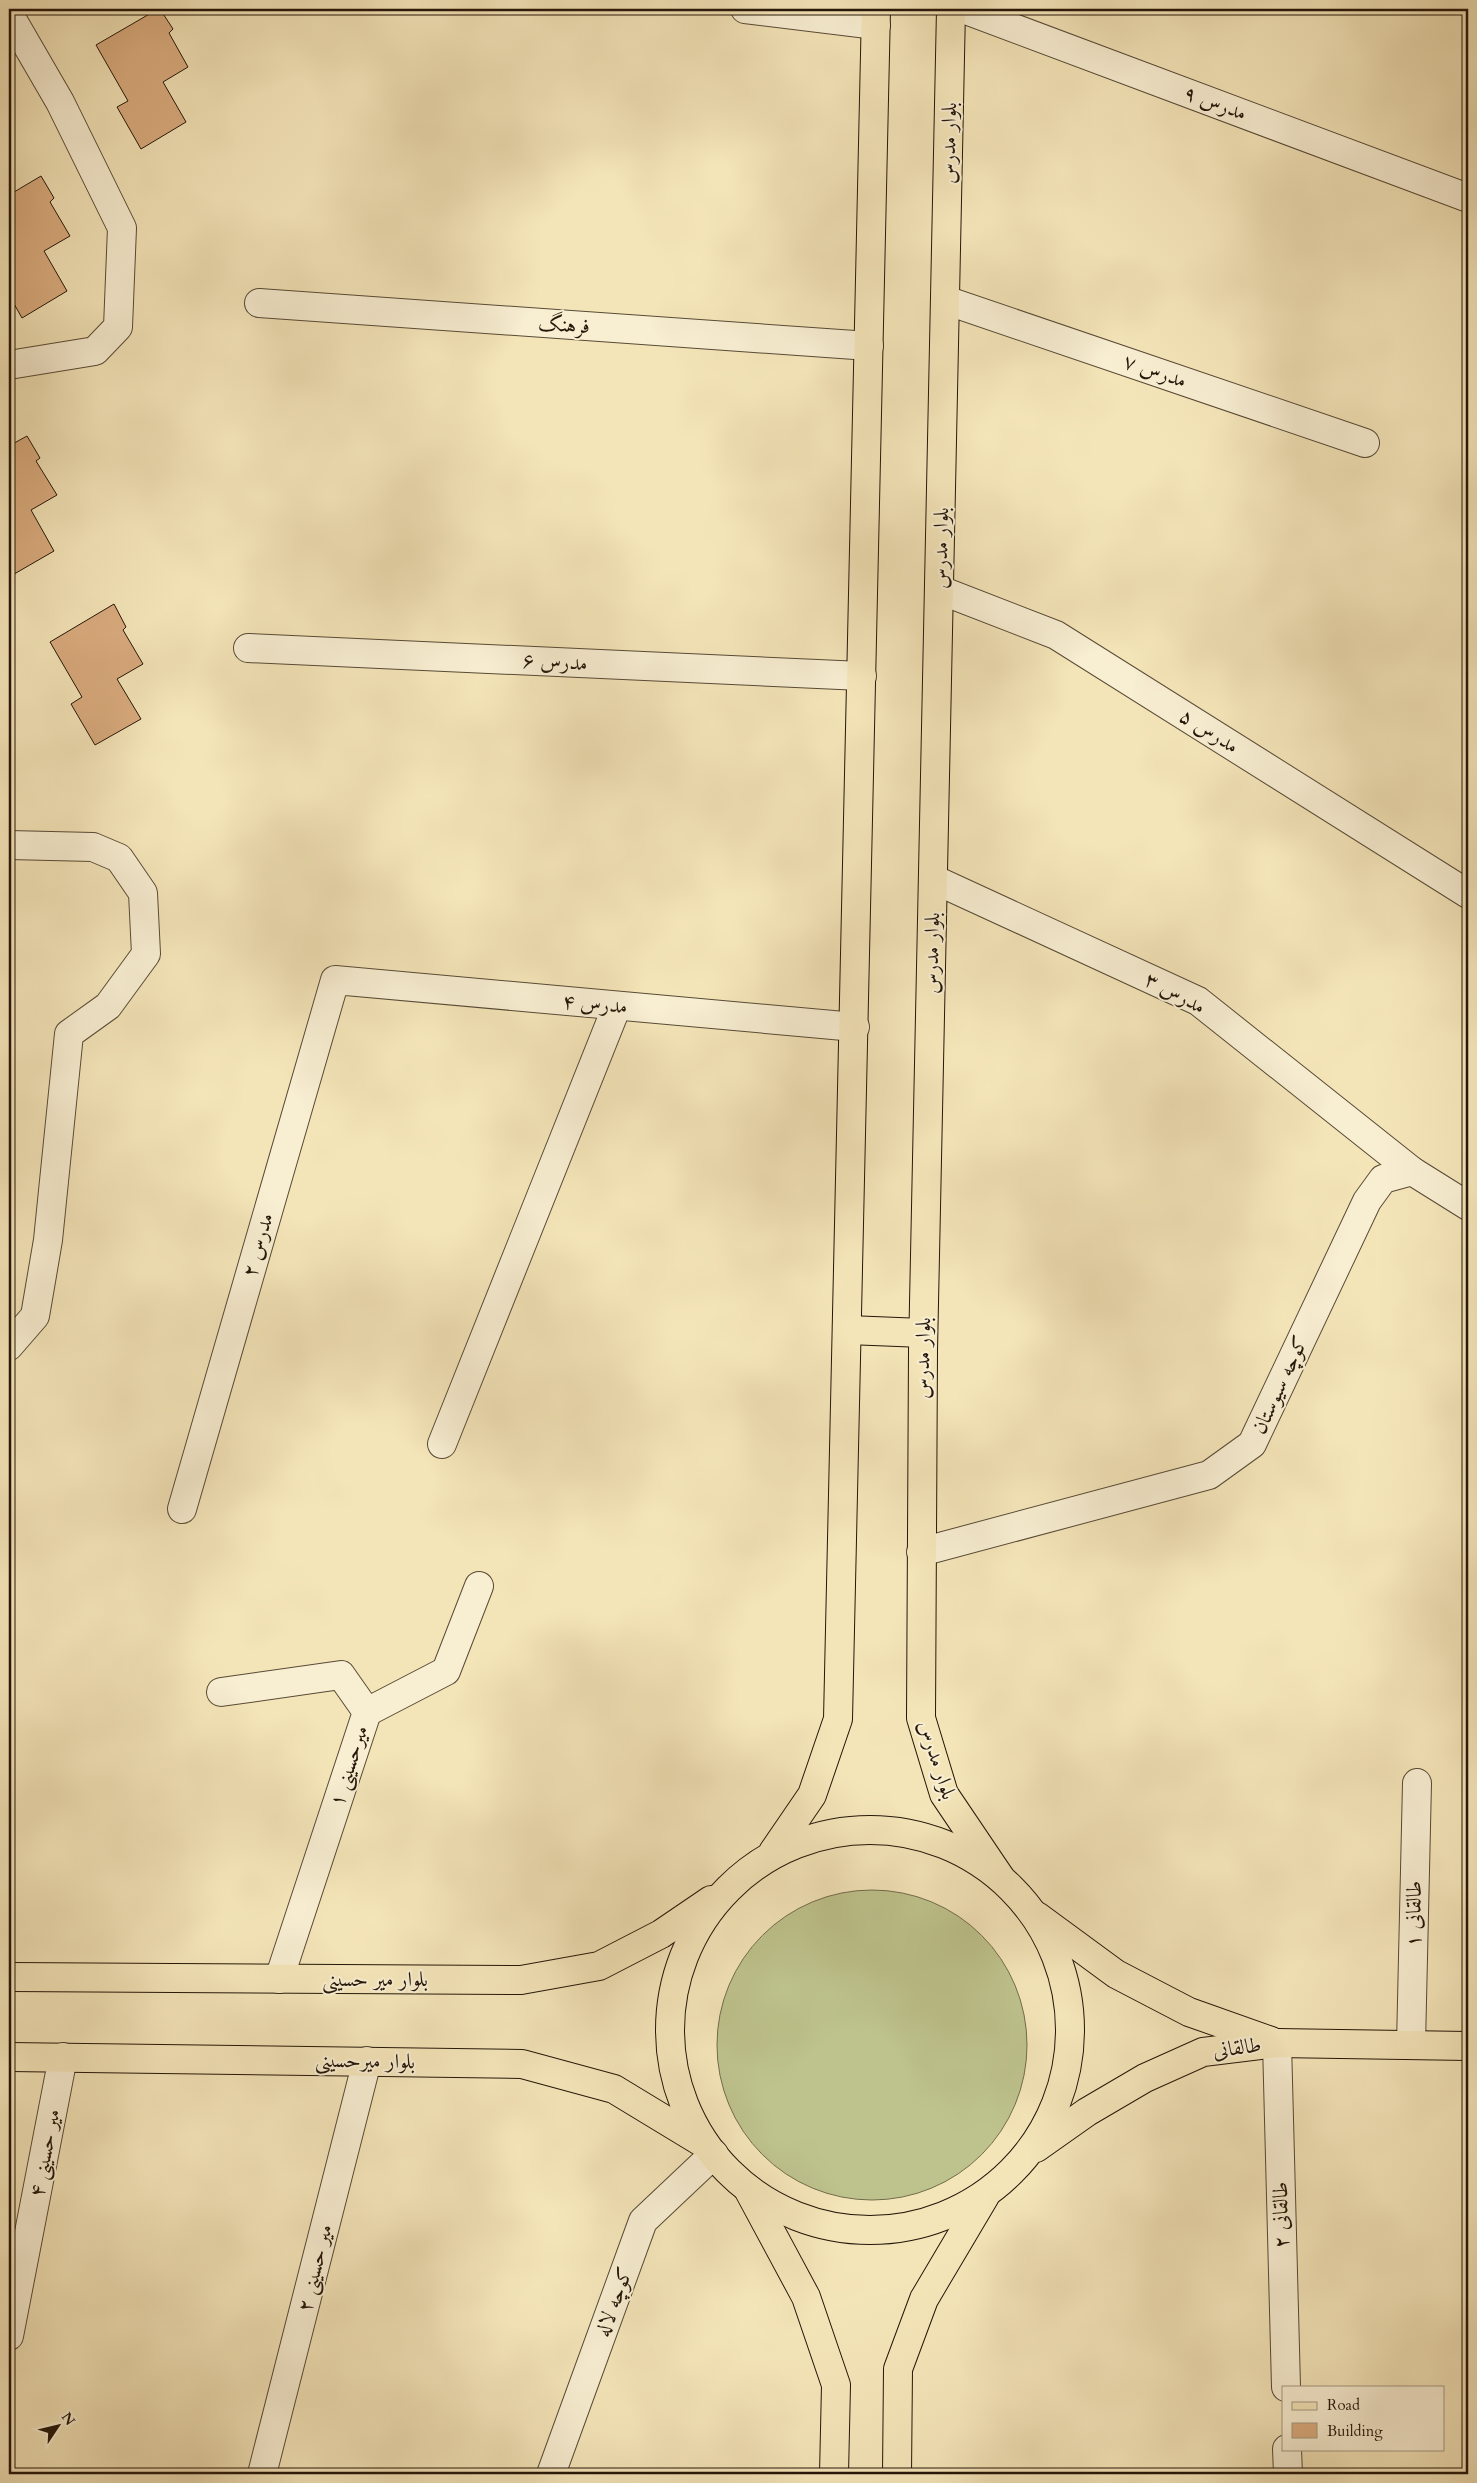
<svg xmlns="http://www.w3.org/2000/svg" width="1477" height="2483" viewBox="0 0 1477 2483" font-family="Cardo,Amiri,serif">
  <style>
    .green { fill: #bec38d; stroke: #716c4b }
    .building { fill: #daac7f; stroke: #241609 }
    .lines { fill: none; stroke-linecap: round; stroke-linejoin: round }
    .minor-casing { stroke: #584a35; stroke-width: 30 }
    .major-casing { stroke: #241609; stroke-width: 30 }
    .minor { stroke: #f8eed2; stroke-width: 28 }
    .major { stroke: #f4e5b9; stroke-width: 28 }
    .labels { text-anchor: middle; dominant-baseline: central; stroke-width: 4; stroke-linejoin: round; paint-order: stroke }
    .street-label { font-size: 21px; fill: #241609; stroke: #f8eed2 }
  </style>
  <rect width="100%" height="100%" fill="#f4e5b9"/>
  <filter id="stains"><feTurbulence type="fractalNoise" baseFrequency=".004" numOctaves="4"/><feColorMatrix values="0 0 0 0 .2 0 0 0 0 .09 0 0 0 0 .02 0 0 0 .5 -.17"/></filter>
  <radialGradient id="worn" r=".72"><stop offset=".6" stop-color="#630" stop-opacity="0"/><stop offset="1" stop-color="#630" stop-opacity=".3"/></radialGradient>
  <!-- green -->
  <circle class="green" cx="872" cy="2045" r="155"/>
  <!-- building -->
  <g class="building">
    <polygon points="158,9 160,9 173,29 169,33 188,67 163,82 186,122 141,149 117,107 128,101 96,45"/>
    <polygon points="41,176 54,198 50,202 70,236 44,251 67,291 22,318 9,295 9,195"/>
    <polygon points="27,436 40,458 36,461 57,495 31,510 54,551 9,577 9,446"/>
    <polygon points="114,604 126,627 123,630 143,664 117,679 141,719 95,745 71,704 82,697 50,642"/>
  </g>
  <g class="lines">
    <!-- minor casing -->
    <g class="minor-casing">
      <g id="minor">
        <polyline points="745,9 876,25"/>
        <polyline points="963,9 1468,198"/>
        <polyline points="9,14 60,102 122,228 118,327 95,351 9,365"/>
        <polyline points="945,300 1365,443"/>
        <polyline points="259,303 869,346"/>
        <polyline points="940,590 1056,635 1468,894"/>
        <polyline points="248,648 862,676"/>
        <polyline points="9,845 93,847 119,858 143,893 146,954 108,1006 69,1034 48,1240 35,1316 9,1346"/>
        <polyline points="933,879 1198,1001 1412,1171"/>
        <polyline points="442,1444 617,1006"/>
        <polyline points="182,1509 335,980 855,1027"/>
        <polyline points="921,1552 1209,1475 1252,1444 1367,1201 1383,1179 1412,1171 1468,1206"/>
        <polyline points="221,1692 341,1675 367,1712 279,1979"/>
        <polyline points="367,1712 446,1671 479,1586"/>
        <polyline points="1277,2043 1286,2387"/>
        <polyline points="1411,2045 1417,1783"/>
        <polyline points="9,2336 63,2057"/>
        <polyline points="1287,2449 1288,2474"/>
        <polyline points="262,2474 367,2061"/>
        <polyline points="551,2474 643,2221 714,2154"/>
      </g>
    </g>
    <!-- major casing -->
    <g class="major-casing">
      <g id="major">
        <polyline points="951,9 923,1351 921,1718 944,1794 1000,1877"/>
        <polyline points="848,1330 923,1333"/>
        <circle cx="870" cy="2030" r="200"/>
        <polyline points="773,1852 812,1795 838,1719 876,9"/>
        <polyline points="1037,1916 1116,1974 1189,2012 1271,2041"/>
        <polyline points="9,1977 521,1980 599,1966 661,1934 711,1900"/>
        <polyline points="9,2057 522,2064 614,2089 703,2143"/>
        <polyline points="1036,2148 1087,2112 1145,2078 1203,2052 1277,2043 1468,2046"/>
        <polyline points="749,2191 806,2297 836,2385 834,2474"/>
        <polyline points="897,2474 898,2369 924,2299 985,2196"/>
      </g>
    </g>
    <!-- minor -->
    <use href="#minor" class="minor"/>
    <!-- major -->
    <use href="#major" class="major"/>
  </g>
  <g class="labels">
    <!-- street labels -->
    <g class="street-label">
      <text transform="translate(1215 103) rotate(20)">مدرس ۹</text>
      <text transform="translate(949 143) rotate(-89)">بلوار مدرس</text>
      <text transform="translate(564 325) rotate(4)">فرهنگ</text>
      <text transform="translate(1155 371) rotate(19)">مدرس ۷</text>
      <text transform="translate(941 548) rotate(-89)">بلوار مدرس</text>
      <text transform="translate(555 662) rotate(3)">مدرس ۶</text>
      <text transform="translate(1209 731) rotate(32)">مدرس ۵</text>
      <text transform="translate(932 953) rotate(-89)">بلوار مدرس</text>
      <text transform="translate(1175 993) rotate(28)">مدرس ۳</text>
      <text transform="translate(595 1004) rotate(5)">مدرس ۴</text>
      <text transform="translate(258 1245) rotate(-74)">مدرس ۲</text>
      <text transform="translate(923 1358) rotate(-89)">بلوار مدرس</text>
      <text transform="translate(1280 1385) rotate(-65)">کوچه سیوستان</text>
      <text transform="translate(937 1760) rotate(72)">بلوار مدرس</text>
      <text transform="translate(349 1766) rotate(-72)">میرحسینی ۱</text>
      <text transform="translate(1414 1914) rotate(-89)">طالقانی ۱</text>
      <text x="375" y="1979">بلوار میر حسینی</text>
      <text transform="translate(1237 2048) rotate(-8)">طالقانی</text>
      <text transform="translate(365 2061) rotate(1)">بلوار میرحسینی</text>
      <text transform="translate(45 2153) rotate(-79)">میر حسینی ۴</text>
      <text transform="translate(1281 2215) rotate(-91)">طالقانی ۲</text>
      <text transform="translate(315 2268) rotate(-76)">میر حسینی ۲</text>
      <text transform="translate(614 2302) rotate(-70)">کوچه لاله</text>
    </g>
  </g>
  <!-- margin -->
  <rect width="1477" height="2483" fill="none" stroke="#f4e5b9" stroke-width="30"/>
  <rect x="10" y="10" width="1457" height="2463" fill="none" stroke="#241609" stroke-width="2.5"/>
  <rect x="15" y="15" width="1447" height="2453" fill="none" stroke="#241609"/>
  <!-- legend -->
  <rect x="1282" y="2386" width="162" height="65" fill="#f8eed2" stroke="#a39882"/>
  <rect x="1292" y="2402" width="25" height="8" fill="#f4e5b9" stroke="#a39882"/>
  <text x="1327" y="2410" font-size="15" fill="#241609">Road</text>
  <rect x="1292" y="2423" width="25" height="15" fill="#daac7f" stroke="#a39882"/>
  <text x="1327" y="2436" font-size="15" fill="#241609">Building</text>
  <!-- north arrow -->
  <g transform="translate(58 2426) rotate(55)" stroke="#f8eed2" stroke-width="4" paint-order="stroke">
  <path d="M0-4L9 19L0 12L-9 19Z" fill="#241609"/>
  <text y="-8" font-size="14" font-weight="bold" text-anchor="middle" fill="#241609">N</text>
  </g>
  <rect width="100%" height="100%" filter="url(#stains)"/>
  <rect width="100%" height="100%" fill="url(#worn)"/>
</svg>
